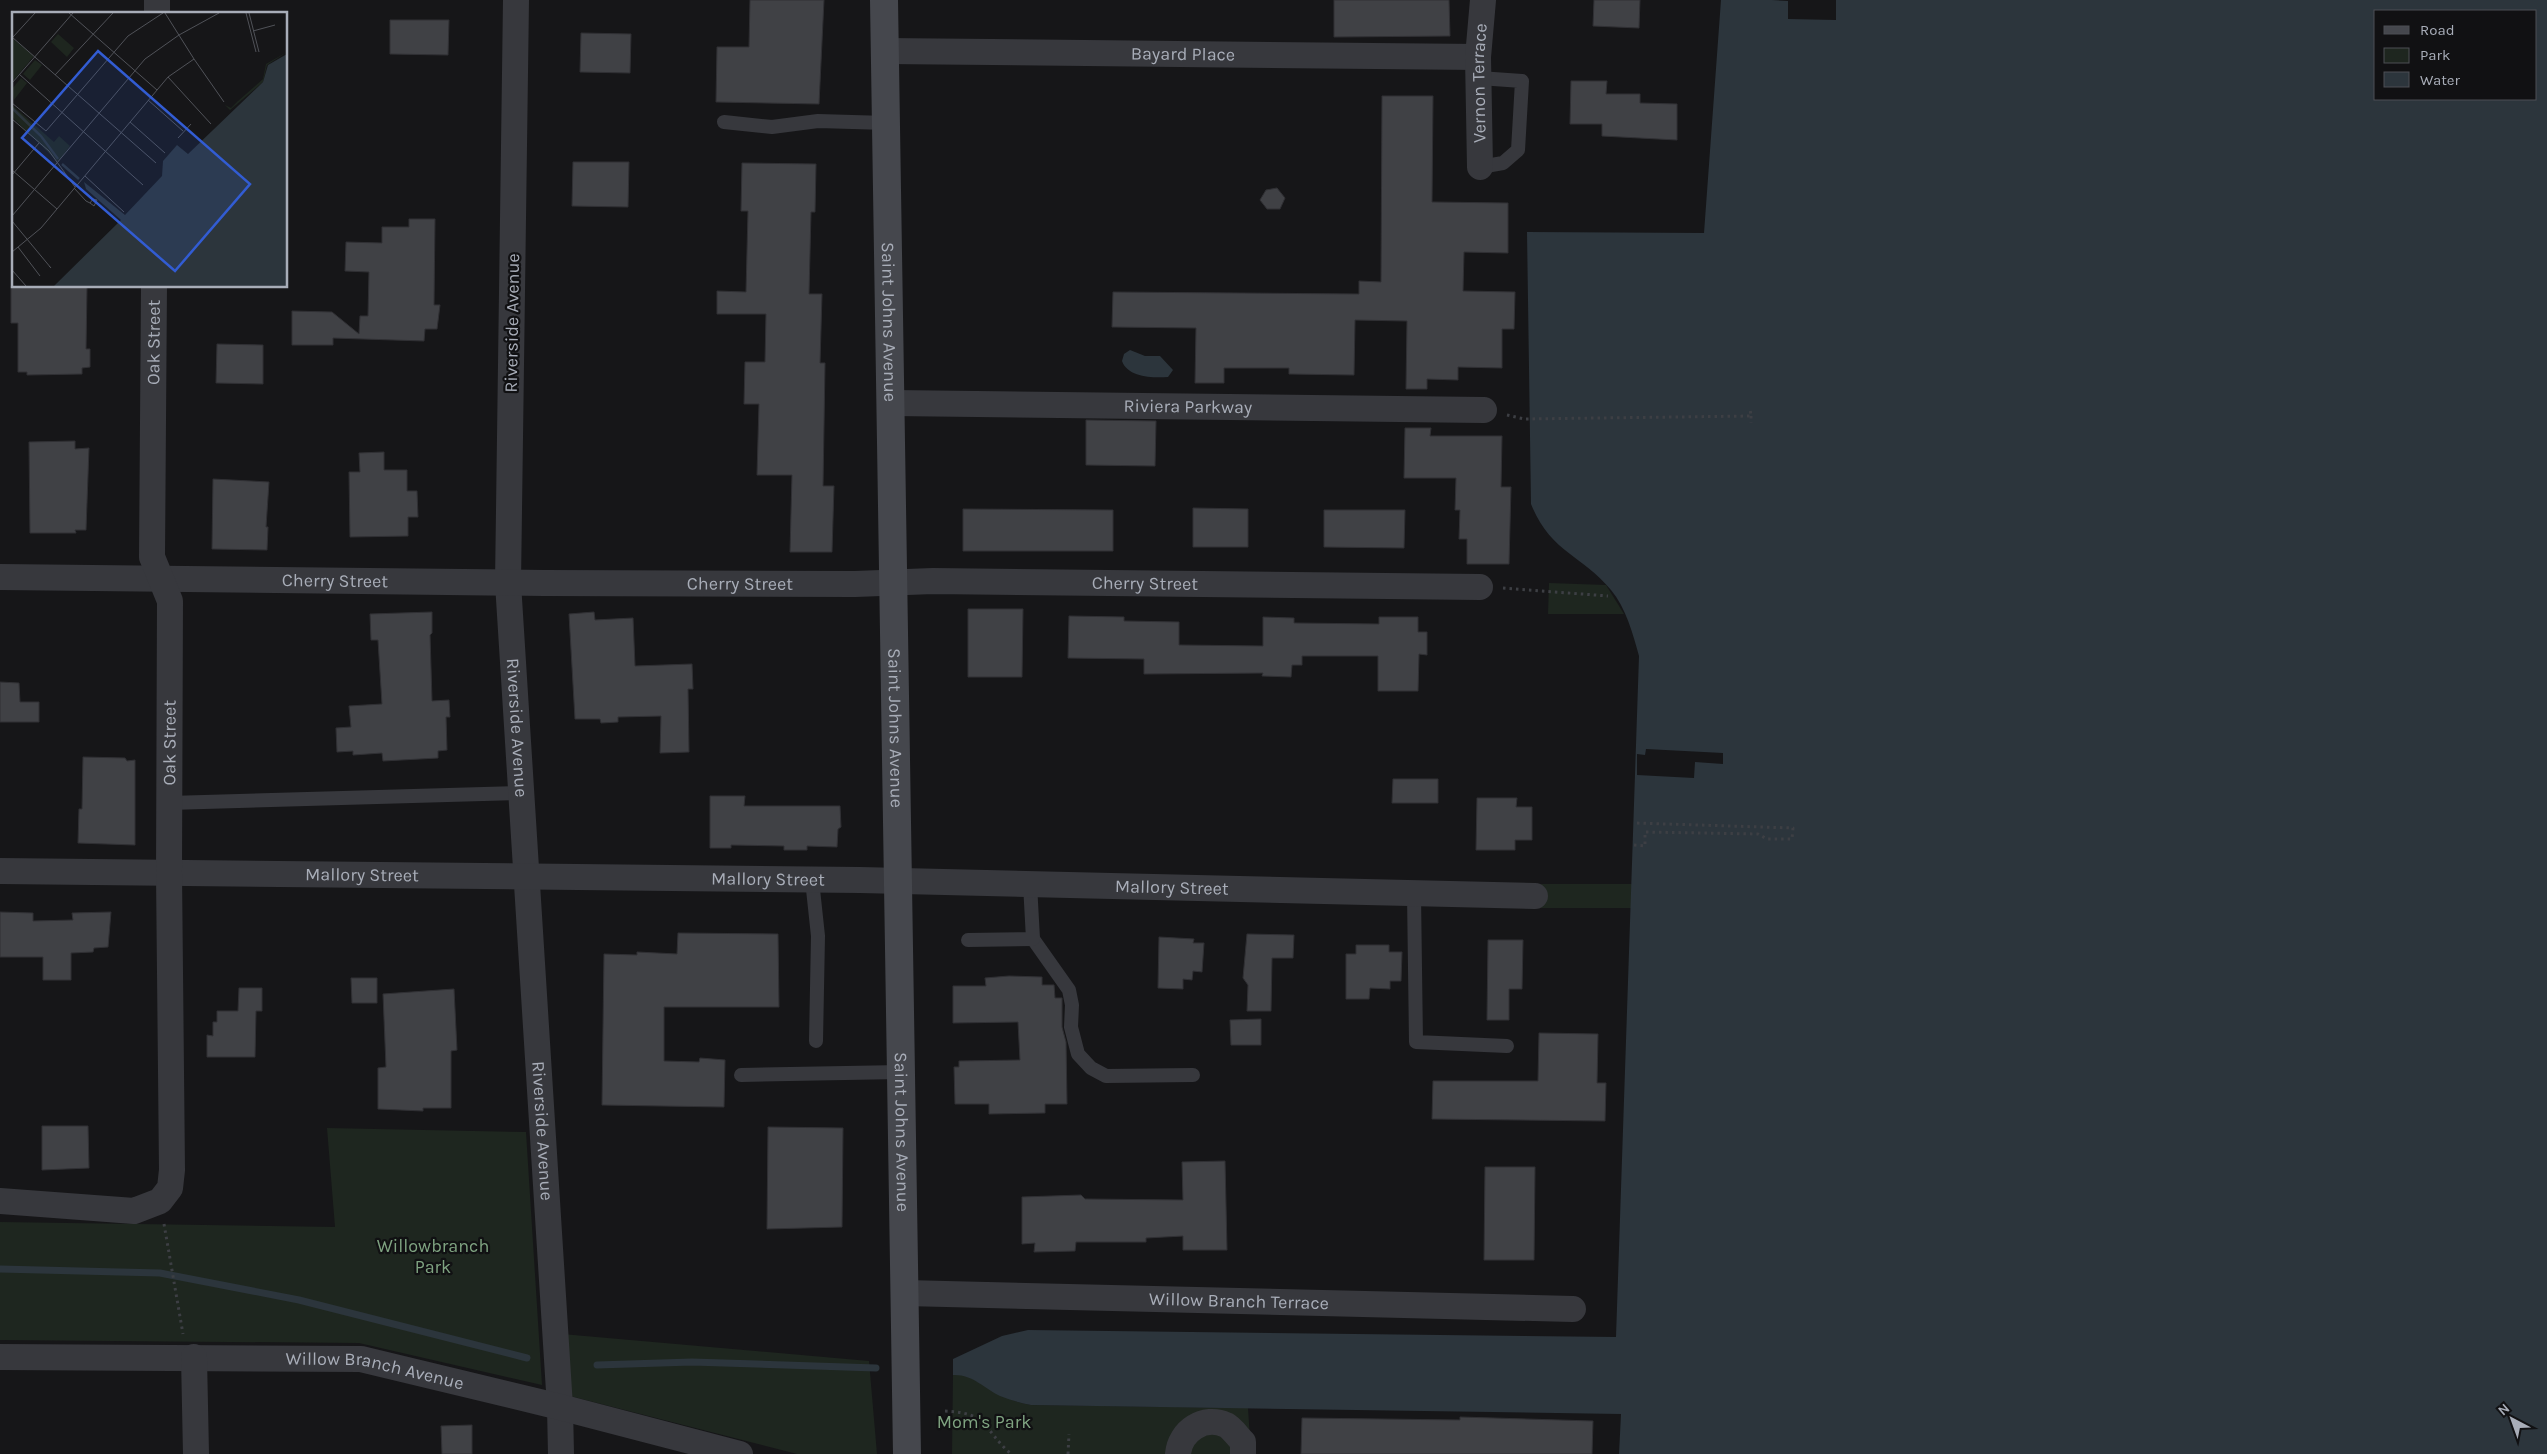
<svg xmlns="http://www.w3.org/2000/svg" width="2547" height="1454" viewBox="0 0 2547 1454" font-family="Karla,sans-serif">
  <style>
    .green { fill: #1e261f }
    .water { fill: #2c353c; fill-rule: evenodd }
    .pier { fill: #161618 }
    .lines { fill: none; stroke-linecap: round; stroke-linejoin: round }
    .stream { stroke: #2c353c; stroke-width: 7 }
    .building { fill: #404145; stroke: #303034 }
    .path { stroke: #3d3f44; stroke-width: 3; stroke-dasharray: 2.5 4; stroke-linecap: butt }
    .lane { stroke: #37383d; stroke-width: 14 }
    .street { stroke: #37383d; stroke-width: 26 }
    .secondary { stroke: #45474d; stroke-width: 28 }
    .labels { text-anchor: middle; dominant-baseline: central; stroke-width: 4.5; stroke-linejoin: round; paint-order: stroke }
    .street-label { font-size: 18px; fill: #a8adb8; stroke: #111113 }
    .park-label { font-size: 18px; fill: #7fa381; stroke: #111113 }
    .inset-river { fill: none; stroke: #2c353c; stroke-width: 2.5 }
    .inset-road { fill: none; stroke: #505258; stroke-width: 1 }
    .view { fill: #325cd3; fill-opacity: 0.15; stroke: #325cd3; stroke-width: 2.5 }
    .inset-edge { fill: none; stroke: #a8adb8; stroke-width: 2.5 }
  </style>
  <rect width="100%" height="100%" fill="#161618"/>
  <!-- green -->
  <g class="green">
    <polygon points="1549,583 1606,585 1624,614 1548,614"/>
    <polygon points="1541,884 1633,884 1632,908 1541,908"/>
    <polygon points="327,1128 526,1132 542,1385 359,1343 0,1340 0,1222 335,1227"/>
    <polygon points="562,1334 869,1361 877,1454 797,1454 566,1395"/>
    <path d="M962,1374C987,1384 1004,1401 1031,1405L1248,1408L1251,1454H952L953,1375Z"/>
  </g>
  <!-- water -->
  <g class="water">
    <path d="M1721,0H2547V1454H1619L1621,1414L1031,1405C1020,1403 1010,1400 1000,1396C984,1388 972,1374 953,1375V1359L1002,1336L1028,1330L1616,1337L1639,656C1633,634 1626,608 1611,590C1582,555 1550,552 1531,504L1527,232L1704,233ZM2376,11H2536V99H2376Z"/>
    <path d="M1130,350L1145,356H1160L1173,370L1168,377C1154,378 1128,378 1122,361L1124,354Z"/>
  </g>
  <!-- pier -->
  <g class="pier">
    <polygon points="1772,0 1836,0 1836,20 1788,19 1788,1"/>
    <polygon points="1646,749 1723,753 1723,764 1695,762 1694,778 1637,775 1637,754 1645,755"/>
  </g>
  <g class="lines">
    <!-- stream -->
    <g class="stream">
      <polyline points="0,1269 160,1273 299,1300 527,1358"/>
      <polyline points="597,1365 692,1362 876,1368"/>
    </g>
  </g>
  <!-- building -->
  <g class="building">
    <polygon points="750,0 824,0 819,104 716,102 717,47 749,47"/>
    <polygon points="1334,0 1449,0 1450,36 1334,37"/>
    <polygon points="1594,0 1640,0 1639,28 1593,26"/>
    <polygon points="390,20 449,20 448,55 390,54"/>
    <polygon points="581,33 631,34 630,73 580,72"/>
    <polygon points="1571,81 1607,81 1606,94 1640,94 1640,103 1677,104 1677,140 1602,136 1602,124 1570,124"/>
    <polygon points="1382,96 1433,96 1432,202 1508,203 1508,253 1464,252 1463,291 1515,292 1514,329 1502,329 1502,368 1458,367 1458,380 1427,379 1427,389 1406,389 1407,321 1355,320 1354,375 1289,374 1289,368 1224,368 1224,383 1195,383 1196,328 1112,327 1113,292 1359,294 1359,281 1381,282"/>
    <polygon points="573,162 629,162 628,207 572,206"/>
    <polygon points="742,163 816,164 815,212 811,212 809,294 822,294 820,363 825,363 823,486 834,486 832,552 790,552 792,475 757,475 759,404 744,404 745,362 765,362 766,314 717,314 717,291 746,292 748,211 741,211"/>
    <polygon points="1277,188 1285,198 1280,209 1267,209 1260,200 1266,190"/>
    <polygon points="409,219 435,219 434,305 440,305 437,329 425,329 424,341 333,338 333,345 292,345 292,311 332,312 359,334 360,316 368,316 369,272 345,271 346,242 382,243 382,227 409,227"/>
    <polygon points="11,286 87,286 86,349 90,349 90,367 82,368 82,374 27,375 27,372 18,372 18,323 11,323"/>
    <polygon points="217,344 263,345 263,384 216,383"/>
    <polygon points="1086,420 1156,421 1155,466 1086,465"/>
    <polygon points="1405,428 1431,428 1430,436 1502,436 1501,487 1511,487 1509,564 1467,564 1467,539 1459,539 1460,510 1455,510 1456,478 1404,478"/>
    <polygon points="75,441 75,449 89,448 86,530 75,530 76,533 30,533 29,442"/>
    <polygon points="384,452 384,470 407,470 407,491 417,491 418,517 408,517 408,536 350,537 349,472 360,472 359,453"/>
    <polygon points="213,479 269,482 266,527 268,527 267,550 212,549"/>
    <polygon points="1193,508 1248,509 1248,547 1193,547"/>
    <polygon points="963,509 1113,510 1113,551 963,551"/>
    <polygon points="1324,510 1405,510 1404,548 1324,547"/>
    <polygon points="968,609 1023,609 1022,677 968,677"/>
    <polygon points="432,612 432,633 430,635 432,701 449,700 450,717 446,717 447,750 438,751 438,758 383,761 382,753 353,755 353,751 337,752 336,728 351,727 349,706 382,704 378,640 371,640 370,614"/>
    <polygon points="594,612 595,620 633,618 635,666 692,664 693,689 688,689 689,752 660,753 661,716 618,717 618,722 601,723 600,719 575,719 569,614"/>
    <polygon points="1069,616 1124,617 1124,621 1179,622 1179,645 1263,646 1263,617 1294,618 1294,623 1379,624 1379,617 1418,617 1418,632 1427,632 1427,655 1419,654 1418,691 1378,691 1378,656 1302,656 1302,665 1292,665 1291,677 1262,676 1263,673 1144,674 1144,659 1068,658"/>
    <polygon points="0,682 19,683 20,702 39,702 39,722 0,722"/>
    <polygon points="83,757 125,758 127,761 135,760 135,845 78,843 79,809 82,809"/>
    <polygon points="1393,779 1438,779 1438,803 1392,803"/>
    <polygon points="710,796 745,796 744,806 840,806 841,827 838,829 837,847 807,846 807,850 784,850 784,846 731,845 731,848 710,848"/>
    <polygon points="1477,798 1517,798 1516,807 1532,807 1532,840 1515,840 1515,850 1476,850"/>
    <polygon points="0,912 33,913 33,921 73,920 72,913 111,912 108,947 94,948 93,952 71,953 71,980 43,980 43,957 0,957"/>
    <polygon points="678,933 778,934 779,1007 664,1007 664,1061 699,1062 700,1058 725,1060 724,1107 602,1105 604,954 637,955 637,952 677,954"/>
    <polygon points="1247,934 1294,935 1293,958 1272,958 1271,1011 1247,1011 1248,985 1243,978"/>
    <polygon points="1159,937 1194,939 1193,943 1204,943 1202,972 1193,971 1192,980 1183,979 1183,989 1158,988"/>
    <polygon points="1488,940 1523,940 1522,989 1509,989 1509,1020 1487,1020"/>
    <polygon points="1356,945 1389,945 1389,952 1402,952 1401,981 1390,981 1390,989 1370,988 1369,999 1346,999 1346,954 1356,954"/>
    <polygon points="1009,976 1042,977 1042,985 1054,985 1055,998 1062,998 1062,1027 1066,1042 1067,1104 1045,1104 1045,1113 989,1114 989,1104 955,1104 954,1067 959,1067 959,1061 1020,1060 1018,1022 953,1023 953,986 986,986 985,978"/>
    <polygon points="351,978 377,978 377,1003 352,1003"/>
    <polygon points="239,988 262,988 262,1011 256,1011 255,1057 207,1057 207,1035 213,1036 213,1022 217,1022 217,1011 238,1011"/>
    <polygon points="454,989 457,1050 451,1051 451,1108 423,1108 423,1111 378,1109 378,1068 386,1067 383,994"/>
    <polygon points="1261,1019 1261,1045 1231,1045 1230,1020"/>
    <polygon points="1539,1033 1598,1034 1597,1083 1606,1083 1605,1121 1432,1119 1433,1081 1538,1081"/>
    <polygon points="42,1126 88,1126 89,1168 42,1170"/>
    <polygon points="768,1127 843,1128 842,1227 767,1229"/>
    <polygon points="1225,1161 1227,1250 1183,1250 1183,1236 1146,1238 1146,1242 1076,1242 1075,1251 1034,1252 1035,1243 1022,1244 1022,1197 1081,1195 1085,1199 1183,1200 1182,1162"/>
    <polygon points="1485,1167 1535,1167 1534,1260 1484,1260"/>
    <polygon points="1460,1417 1593,1421 1592,1454 1301,1454 1302,1418 1460,1420"/>
    <polygon points="472,1425 472,1454 442,1454 441,1426"/>
  </g>
  <g class="lines">
    <!-- path -->
    <g class="path">
      <polyline points="1507,415 1524,419 1751,416 1750,408"/>
      <polyline points="1751,416 1751,423"/>
      <polyline points="1503,588 1608,596"/>
      <polyline points="1634,845 1645,846 1645,832 1758,834 1767,839 1792,839 1793,828 1635,823"/>
      <polyline points="164,1224 183,1334"/>
      <path d="M945,1411C989,1413 982,1428 1011,1454"/>
      <polyline points="1068,1454 1069,1434"/>
    </g>
    <!-- lane -->
    <g class="lane">
      <polyline points="1479,78 1522,81 1518,150 1503,163 1480,167"/>
      <polyline points="724,122 772,127 818,121 887,123"/>
      <polyline points="169,803 521,793"/>
      <polyline points="812,880 818,936 816,1041"/>
      <polyline points="1414,894 1416,1042 1507,1046"/>
      <polyline points="1033,939 1069,990 1072,1005 1071,1027 1078,1054 1091,1068 1106,1076 1193,1075"/>
      <polyline points="968,940 1033,939 1030,884"/>
      <polyline points="741,1075 901,1072"/>
    </g>
    <!-- street -->
    <g class="street">
      <path id="s1" d="M516,0L508,583L560,1407L561,1454"/>
      <polyline points="157,14 157,0"/>
      <path id="s2" d="M885,51L1478,57"/>
      <path id="s3" d="M1480,167L1478,57L1483,0"/>
      <path id="s4" d="M892,403L1484,410"/>
      <path id="s5" d="M0,577L544,583L855,584L933,581L1480,587"/>
      <path id="s6" d="M0,871L860,880L1535,896"/>
      <path id="s7" d="M0,1201L134,1211L160,1201L170,1188L172,1170L169,873L170,601L152,557L154,286"/>
      <path id="s8" d="M905,1293L1573,1309"/>
      <path id="s9" d="M0,1357L361,1359L560,1407L740,1454"/>
      <polyline points="194,1357 196,1454"/>
      <path d="M1178,1454C1180,1431 1204,1415 1226,1425C1232,1428 1238,1437 1243,1442V1454"/>
    </g>
    <!-- secondary -->
    <path class="secondary" id="s10" d="M884,0L907,1454"/>
  </g>
  <g class="labels">
    <!-- street labels -->
    <g class="street-label">
      <text stroke="none"><textPath href="#s2" startOffset="298">Bayard Place</textPath></text>
      <text stroke="none"><textPath href="#s3" startOffset="84">Vernon Terrace</textPath></text>
      <text stroke="none"><textPath href="#s10" startOffset="322">Saint Johns Avenue</textPath></text>
      <text transform="translate(512 323) rotate(-89)">Riverside Avenue</text>
      <text stroke="none"><textPath href="#s7" startOffset="1028">Oak Street</textPath></text>
      <text stroke="none"><textPath href="#s4" startOffset="296">Riviera Parkway</textPath></text>
      <text stroke="none"><textPath href="#s5" startOffset="335">Cherry Street</textPath></text>
      <text stroke="none"><textPath href="#s5" startOffset="1145">Cherry Street</textPath></text>
      <text stroke="none"><textPath href="#s5" startOffset="740">Cherry Street</textPath></text>
      <text stroke="none"><textPath href="#s10" startOffset="728">Saint Johns Avenue</textPath></text>
      <text stroke="none"><textPath href="#s1" startOffset="728">Riverside Avenue</textPath></text>
      <text stroke="none"><textPath href="#s7" startOffset="624">Oak Street</textPath></text>
      <text stroke="none"><textPath href="#s6" startOffset="362">Mallory Street</textPath></text>
      <text stroke="none"><textPath href="#s6" startOffset="768">Mallory Street</textPath></text>
      <text stroke="none"><textPath href="#s6" startOffset="1172">Mallory Street</textPath></text>
      <text stroke="none"><textPath href="#s1" startOffset="1132">Riverside Avenue</textPath></text>
      <text stroke="none"><textPath href="#s10" startOffset="1132">Saint Johns Avenue</textPath></text>
      <text stroke="none"><textPath href="#s8" startOffset="334">Willow Branch Terrace</textPath></text>
      <text stroke="none"><textPath href="#s9" startOffset="376">Willow Branch Avenue</textPath></text>
    </g>
    <!-- park labels -->
    <g class="park-label">
      <text x="433" y="1246">Willowbranch<tspan x="433" dy="21">Park</tspan></text>
      <text x="984" y="1422">Mom's Park</text>
    </g>
  </g>
  <!-- overview -->
  <g transform="translate(12 12)">
    <rect width="275" height="275" fill="#161618"/>
    <path d="M46,22L62,36L55,45L39,30ZM0,26L22,44L0,70ZM275,40L255,53L251,70L218,98L213,93L219,96L226,89L251,67L254,52ZM23,48L30,53L18,68L11,62ZM9,66L15,71L2,88L0,77ZM0,93L42,130L47,124L58,134L46,150L0,105Z" fill="#1e261f"/>
    <path d="M275,42V274H42L109,208L74,177L72,170L113,203L150,164L151,149L165,133L176,142L251,70L256,53Z" fill="#2c353c"/>
    <path class="inset-river" d="M0,96L29,124L46,147M50,152L67,167"/>
    <path class="inset-road" d="M57,1L145,78M234,1L244,40M237,1L247,40M241,19L263,13M167,23L207,1M0,25L144,151M1,25L23,1M182,47L212,90M7,62L131,173M43,63L101,1M156,65L199,112M0,71L61,1M136,88L171,119M0,91L34,119L116,24L151,1M0,107L37,139L63,175M118,110L153,141M166,126L179,112M0,158L45,197M0,163L27,131M73,164L112,200M62,176L74,189L78,191L82,194L85,188L81,187L78,191M0,204L133,47L167,23M0,209L39,256L37,254M6,235L28,264M0,240L29,216L156,65L182,47L153,1M0,258L14,274"/>
    <path class="view" d="M86,39L238,172L163,259L10,126Z"/>
    <rect width="275" height="275" class="inset-edge"/>
  </g>
  <!-- legend -->
  <rect x="2374" y="10" width="162" height="90" fill="#111113" stroke="#4d4f55"/>
  <rect x="2384" y="26" width="25" height="8" fill="#45474d" stroke="#4d4f55"/>
  <text x="2420" y="35" font-size="15" fill="#a8adb8">Road</text>
  <rect x="2384" y="48" width="25" height="15" fill="#1e261f" stroke="#4d4f55"/>
  <text x="2420" y="60" font-size="15" fill="#a8adb8">Park</text>
  <rect x="2384" y="72" width="25" height="15" fill="#2c353c" stroke="#4d4f55"/>
  <text x="2420" y="85" font-size="15" fill="#a8adb8">Water</text>
  <!-- north arrow -->
  <g transform="translate(2512 1419) rotate(319)" stroke="#111113" stroke-width="4" paint-order="stroke">
  <path d="M0-4L9 19L0 12L-9 19Z" fill="#a8adb8"/>
  <text y="-8" font-size="14" font-weight="bold" text-anchor="middle" fill="#a8adb8">N</text>
  </g>
</svg>
